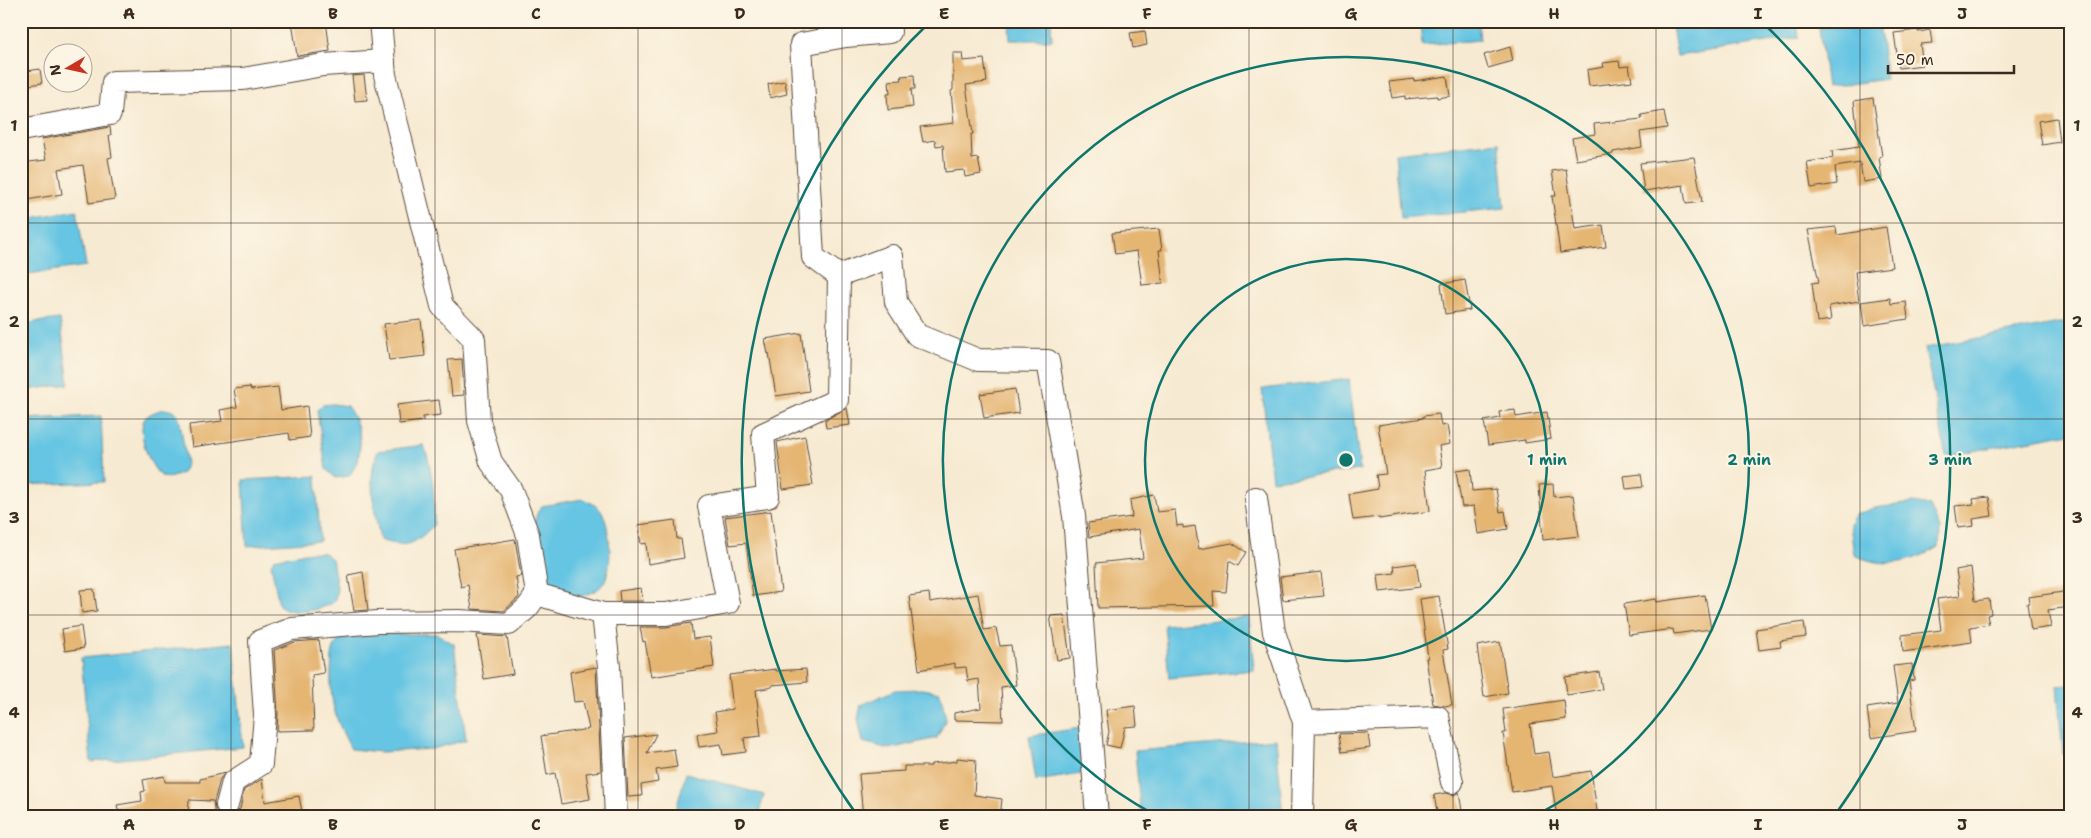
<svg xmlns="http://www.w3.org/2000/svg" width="2091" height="838" viewBox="0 0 2091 838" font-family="'Shantell Sans',sans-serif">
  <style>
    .water { fill: #65c5e3; stroke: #507880 }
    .building { fill: #e5b572 }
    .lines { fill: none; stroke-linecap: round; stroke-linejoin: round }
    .minor-casing { stroke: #574739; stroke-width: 24 }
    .minor { stroke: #fff; stroke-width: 22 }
    .grid { fill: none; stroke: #3b2a1e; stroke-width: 1; stroke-opacity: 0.55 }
    .ring { fill: none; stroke: #0f766e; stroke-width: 2.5 }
    .centre { fill: #0f766e; stroke: #fcf5e5; stroke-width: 2.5 }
    .ring-label { font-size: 15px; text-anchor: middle; font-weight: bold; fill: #0f766e; stroke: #fcf5e5; stroke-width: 4; stroke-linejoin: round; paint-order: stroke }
    .neatline { fill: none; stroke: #3b2a1e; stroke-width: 2 }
    .grid-label { font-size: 16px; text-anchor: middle; font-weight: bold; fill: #3b2a1e }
  </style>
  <rect width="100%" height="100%" fill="#fcf5e5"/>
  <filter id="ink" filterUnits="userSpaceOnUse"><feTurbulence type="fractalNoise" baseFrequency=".02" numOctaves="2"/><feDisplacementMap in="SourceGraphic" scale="10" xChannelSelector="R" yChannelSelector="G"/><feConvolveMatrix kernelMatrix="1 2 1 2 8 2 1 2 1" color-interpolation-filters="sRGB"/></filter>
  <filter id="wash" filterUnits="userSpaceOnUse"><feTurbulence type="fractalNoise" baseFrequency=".0096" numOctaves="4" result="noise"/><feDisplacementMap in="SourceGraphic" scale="20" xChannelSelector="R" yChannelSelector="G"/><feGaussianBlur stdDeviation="1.12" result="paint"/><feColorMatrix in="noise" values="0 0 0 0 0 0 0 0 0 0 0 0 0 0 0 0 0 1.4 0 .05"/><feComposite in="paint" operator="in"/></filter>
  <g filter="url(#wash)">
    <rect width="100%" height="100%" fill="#f7ead2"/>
    <!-- water -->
    <g class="water">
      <polygon points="1009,21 1051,21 1052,40 1010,40"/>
      <polygon points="1420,21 1478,21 1480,40 1422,45"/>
      <polygon points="1671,21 1797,21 1799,37 1677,56"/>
      <polygon points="1865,21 1879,21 1886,79 1827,87 1819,28"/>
      <polygon points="1499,142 1505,208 1401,218 1395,153"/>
      <polygon points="77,210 86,266 21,275 21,220"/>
      <polygon points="60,319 69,384 28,390 21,339 21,324"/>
      <polygon points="2070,321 2070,433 1946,456 1925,348"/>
      <polygon points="1349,379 1360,470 1272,480 1262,389"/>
      <path d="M333,404L347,406C363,428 365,454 349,476L336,478L326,469L317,410L322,405Z"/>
      <path d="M164,409L174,411L179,417L187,464L182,473C176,476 169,479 163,477C150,470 137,433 144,420C148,413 157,411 164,409Z"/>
      <polygon points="101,416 104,482 21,485 21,419"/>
      <path d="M424,445C433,472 435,496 434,525C413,545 409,549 380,540C375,511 366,478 378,451Z"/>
      <polygon points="316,476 320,541 247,546 243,480"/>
      <path d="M582,499C588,501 597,505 601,511C611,526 614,571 602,585C600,589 589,594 585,595C570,600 555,587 543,580C540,562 527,519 542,506Z"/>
      <path d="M1913,503L1930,506L1940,529L1939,547C1910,563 1886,569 1854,555L1850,524L1855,515L1874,508Z"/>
      <path d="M311,552L324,553L332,559L337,588L335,601C321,610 294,617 279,605L271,564L274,559Z"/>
      <polygon points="1249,617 1254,670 1169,678 1164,625"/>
      <path d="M380,634H437L454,644L466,740L432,749L381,752L351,749C336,720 330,706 331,672C332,657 331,651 339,639Z"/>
      <polygon points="233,643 243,747 91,762 81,658"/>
      <polygon points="2070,685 2070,753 2063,754 2057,686"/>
      <polygon points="922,689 940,692 946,719 937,738 889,749 863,742 858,719 861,705 895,690"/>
      <polygon points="1080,728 1087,773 1036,781 1029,736"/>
      <polygon points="1276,739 1283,817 1141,817 1135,751"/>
      <polygon points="686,773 764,795 758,817 674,817"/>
    </g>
    <g id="blocks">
      <!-- building -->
      <g class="building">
        <polygon points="292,21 326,21 330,51 297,56"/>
        <polygon points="1918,30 1918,32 1930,30 1932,43 1920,44 1923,65 1899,68 1894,33"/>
        <polygon points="1145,31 1147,45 1133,48 1130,33"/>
        <polygon points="1510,47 1513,61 1488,68 1484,55"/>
        <polygon points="953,53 962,53 963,61 984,59 987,82 966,85 973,134 971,134 972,159 978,158 981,174 965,177 964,170 945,172 943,145 936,146 935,140 923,142 920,127 954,123 951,91 953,90"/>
        <polygon points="1619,61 1620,67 1629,66 1632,81 1589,86 1587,70 1604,67 1603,63"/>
        <polygon points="40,69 42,83 29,85 27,71"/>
        <polygon points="364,75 367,100 355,101 352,76"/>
        <polygon points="914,75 915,89 911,89 913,107 888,110 887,94 890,94 889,81 902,80 901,76"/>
        <polygon points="1447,76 1450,96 1437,98 1437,96 1405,99 1405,96 1392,98 1389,82 1414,79 1414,81"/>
        <polygon points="785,81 787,94 770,98 768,84"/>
        <polygon points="1873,98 1882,156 1879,157 1882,179 1863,182 1860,163 1835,167 1837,184 1811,188 1807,162 1833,158 1832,151 1859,147 1854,101"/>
        <polygon points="1664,111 1667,128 1640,132 1642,147 1613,152 1613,154 1576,160 1572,138 1595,134 1594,124 1642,119 1641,115"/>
        <polygon points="2057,118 2060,142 2042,145 2038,121"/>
        <polygon points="110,127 111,135 109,135 112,157 108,158 115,199 89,203 83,165 58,169 62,194 21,201 21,163 46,160 42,139"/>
        <polygon points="1694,157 1702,202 1686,204 1683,185 1644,191 1640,163"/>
        <polygon points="1566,169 1575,229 1603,225 1606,247 1560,253 1552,196 1556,196 1552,171"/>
        <polygon points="1836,227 1837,235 1886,227 1892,267 1855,272 1859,301 1829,306 1831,320 1817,322 1812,283 1819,282 1808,230"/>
        <polygon points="1159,229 1162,250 1159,250 1163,283 1142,285 1137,251 1115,254 1112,233"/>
        <polygon points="1465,280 1470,310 1445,314 1441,284"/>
        <polygon points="1890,298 1891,304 1906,302 1908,319 1864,326 1861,302"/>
        <polygon points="421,320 425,356 389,360 384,324"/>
        <polygon points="801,333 809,391 776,396 769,353 768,354 765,339"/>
        <polygon points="462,359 464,395 452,396 448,360"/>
        <polygon points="250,387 251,390 278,387 281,410 307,406 310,437 290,440 289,433 192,447 189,425 222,421 220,410 237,407 234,389"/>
        <polygon points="1015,389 1019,413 984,418 980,394"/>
        <polygon points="439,400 441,415 423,417 423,421 399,424 397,405"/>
        <polygon points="847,408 850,425 826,428 825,420"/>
        <polygon points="1515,410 1516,417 1547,412 1551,439 1525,443 1525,440 1488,445 1484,421 1500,418 1499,412"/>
        <polygon points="1439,414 1441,426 1447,425 1450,444 1439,446 1442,467 1425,470 1430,511 1379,519 1379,517 1353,520 1349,494 1378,489 1376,475 1386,474 1378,425 1423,418 1423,416"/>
        <polygon points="805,436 813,485 783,489 777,442"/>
        <polygon points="1470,469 1472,491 1496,489 1500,512 1505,511 1508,529 1478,534 1474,506 1462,507 1456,471"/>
        <polygon points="1641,474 1643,487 1626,489 1624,476"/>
        <polygon points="1553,484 1554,497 1573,495 1579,536 1543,540 1539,485"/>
        <polygon points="1154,495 1157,512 1175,510 1177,526 1183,525 1183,528 1195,526 1199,549 1232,543 1246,552 1238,566 1229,561 1226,592 1213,591 1214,606 1098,608 1096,563 1143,558 1139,529 1089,537 1088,523 1132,517 1130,500"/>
        <polygon points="1989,497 1992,516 1973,519 1974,526 1958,528 1955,506 1974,504 1973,499"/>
        <polygon points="771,511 781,592 753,596 746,543 730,545 725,517"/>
        <polygon points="675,520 677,539 681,539 684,558 648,564 646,543 641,544 638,525"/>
        <polygon points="515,539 521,576 516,577 519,597 504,611 472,609 468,585 461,587 454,549"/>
        <polygon points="1416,563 1420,587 1380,592 1378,575 1395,573 1394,566"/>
        <polygon points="1971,567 1975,601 1989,599 1991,614 1987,615 1989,624 1970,627 1972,642 1903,652 1902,635 1941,630 1937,599 1960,596 1956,570"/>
        <polygon points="363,572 368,610 354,611 348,575"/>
        <polygon points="1321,572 1324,596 1283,600 1280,577"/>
        <polygon points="641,588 643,601 620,601 619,591"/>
        <polygon points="94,589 97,611 82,613 80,590"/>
        <polygon points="2070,591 2070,607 2048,610 2051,627 2031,630 2027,603 2029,603 2028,597"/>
        <polygon points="929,593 930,602 978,594 984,630 996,628 1000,646 1011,645 1016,685 1001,687 1003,721 954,720 954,713 981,708 979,679 968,681 966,667 955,668 955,663 919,670 909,596"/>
        <polygon points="1705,595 1711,629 1674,634 1673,629 1629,635 1624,604 1656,599 1656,602"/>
        <polygon points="1439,596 1448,649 1443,650 1452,705 1444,706 1433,704 1426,658 1428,658 1420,599"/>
        <polygon points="1064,615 1070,658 1057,660 1050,616"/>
        <polygon points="1804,622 1806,637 1780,641 1781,647 1759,650 1756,629"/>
        <polygon points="691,623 693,639 710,637 714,667 651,677 645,641 643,642 640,627 666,627"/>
        <polygon points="81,626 84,648 65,651 62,629"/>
        <polygon points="477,635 507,637 513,674 484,679"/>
        <polygon points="319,640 324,673 312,675 314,730 277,731 278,714 274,650 295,642"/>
        <polygon points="1500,642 1508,693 1484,697 1477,646"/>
        <polygon points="1912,664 1914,680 1909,681 1916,731 1871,738 1867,708 1898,703 1893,666"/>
        <polygon points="596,667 601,771 586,773 590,799 561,804 555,773 547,775 541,736 589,729 583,701 574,702 570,672"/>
        <polygon points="776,669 776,671 806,669 807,682 772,685 772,687 756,690 761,736 744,738 746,752 723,755 721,744 699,747 697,734 718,731 715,712 733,709 729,675"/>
        <polygon points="1599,672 1602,689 1567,695 1565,677"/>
        <polygon points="1564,700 1566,719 1530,724 1534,754 1549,752 1553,777 1591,771 1598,817 1557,817 1552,786 1512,792 1503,733 1506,733 1503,709"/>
        <polygon points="1135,706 1137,726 1125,727 1120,748 1106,745 1109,732 1106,710"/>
        <polygon points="1368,733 1370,748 1342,752 1339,734"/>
        <polygon points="656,734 647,753 674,749 677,767 656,770 658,782 641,785 642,796 628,797 625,738"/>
        <polygon points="957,758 976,760 974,795 1002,799 1000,817 863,817 859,774 904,771 904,766 931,766 931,764 957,761"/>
        <polygon points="225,773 220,779 214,802 215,809 222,817 215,817 213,801 189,800 188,816 152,813 153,817 128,817 127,811 118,810 117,805 142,801 141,792 145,791 143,780 164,776 165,782 200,782 200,779"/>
        <polygon points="262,779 265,802 299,796 303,817 232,817 240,809 244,790"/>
        <polygon points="1459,792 1463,817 1438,817 1434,795 1446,793 1454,795"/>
      </g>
    </g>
  </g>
  <g filter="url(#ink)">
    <use href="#blocks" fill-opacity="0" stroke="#574739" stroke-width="1"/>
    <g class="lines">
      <!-- minor casing -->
      <g class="minor-casing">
        <g id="minor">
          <polyline points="380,21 385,75 442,306 474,339 479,421 491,462 511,490 528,535 537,594 603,614 666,614 728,603 709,506 768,497 763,434 837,400 839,276 813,257 801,44 846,36 890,32 889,21"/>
          <polyline points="21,130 110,114 113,82 243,79 323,65 384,61"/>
          <polyline points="839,276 892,256 896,302 917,335 978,360 1048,361 1074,516 1097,817"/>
          <polyline points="1256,498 1274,632 1304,722"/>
          <polyline points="603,614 609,667 616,817"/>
          <polyline points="227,805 233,782 261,764 265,715 260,641 292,629 378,622 459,621 509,624 528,607 537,594"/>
          <polyline points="1302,817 1304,722 1438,717 1452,782"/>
        </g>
      </g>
      <!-- minor -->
      <use href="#minor" class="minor"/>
    </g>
  </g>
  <!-- grid -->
  <path class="grid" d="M231,21V817M435,21V817M638,21V817M842,21V817M1046,21V817M1249,21V817M1453,21V817M1656,21V817M1860,21V817M21,223H2070M21,419H2070M21,615H2070"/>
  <!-- distance rings -->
  <g class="ring">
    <circle cx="1346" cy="460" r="201"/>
    <path d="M1157 816A403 403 0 1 1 1535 816"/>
    <path d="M857 815A604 604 0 0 1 930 22M1762 22A604 604 0 0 1 1835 815"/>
  </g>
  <circle cx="1346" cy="460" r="8" class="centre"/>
  <g class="ring-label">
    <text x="1547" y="465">1 min</text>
    <text x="1749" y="465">2 min</text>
    <text x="1950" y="465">3 min</text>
  </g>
  <!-- margin -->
  <rect width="2091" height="838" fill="none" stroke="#fcf5e5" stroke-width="55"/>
  <!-- north arrow -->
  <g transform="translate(68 68) rotate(261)"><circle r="24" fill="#fcf5e5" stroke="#afa495"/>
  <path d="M0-4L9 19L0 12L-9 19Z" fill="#c8321e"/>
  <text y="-8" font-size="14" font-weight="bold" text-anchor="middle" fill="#3b2a1e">N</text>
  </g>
  <!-- scale -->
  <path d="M1888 65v8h126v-8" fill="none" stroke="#3b2a1e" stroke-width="2.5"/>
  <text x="1896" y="65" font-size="15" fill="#3b2a1e" stroke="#fcf5e5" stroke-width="4" paint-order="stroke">50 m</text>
  <rect x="28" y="28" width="2036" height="782" class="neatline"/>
  <g class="grid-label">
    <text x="129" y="19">A</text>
    <text x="333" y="19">B</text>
    <text x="536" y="19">C</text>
    <text x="740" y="19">D</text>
    <text x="944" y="19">E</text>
    <text x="1147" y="19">F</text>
    <text x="1351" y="19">G</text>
    <text x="1554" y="19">H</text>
    <text x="1758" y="19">I</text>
    <text x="1962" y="19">J</text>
    <text x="14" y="131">1</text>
    <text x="2077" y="131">1</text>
    <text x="14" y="327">2</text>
    <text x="2077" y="327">2</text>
    <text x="14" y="523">3</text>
    <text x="2077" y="523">3</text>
    <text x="14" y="718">4</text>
    <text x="2077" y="718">4</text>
    <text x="129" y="830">A</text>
    <text x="333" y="830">B</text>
    <text x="536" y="830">C</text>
    <text x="740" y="830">D</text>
    <text x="944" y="830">E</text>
    <text x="1147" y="830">F</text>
    <text x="1351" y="830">G</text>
    <text x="1554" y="830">H</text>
    <text x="1758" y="830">I</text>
    <text x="1962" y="830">J</text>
  </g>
</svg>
